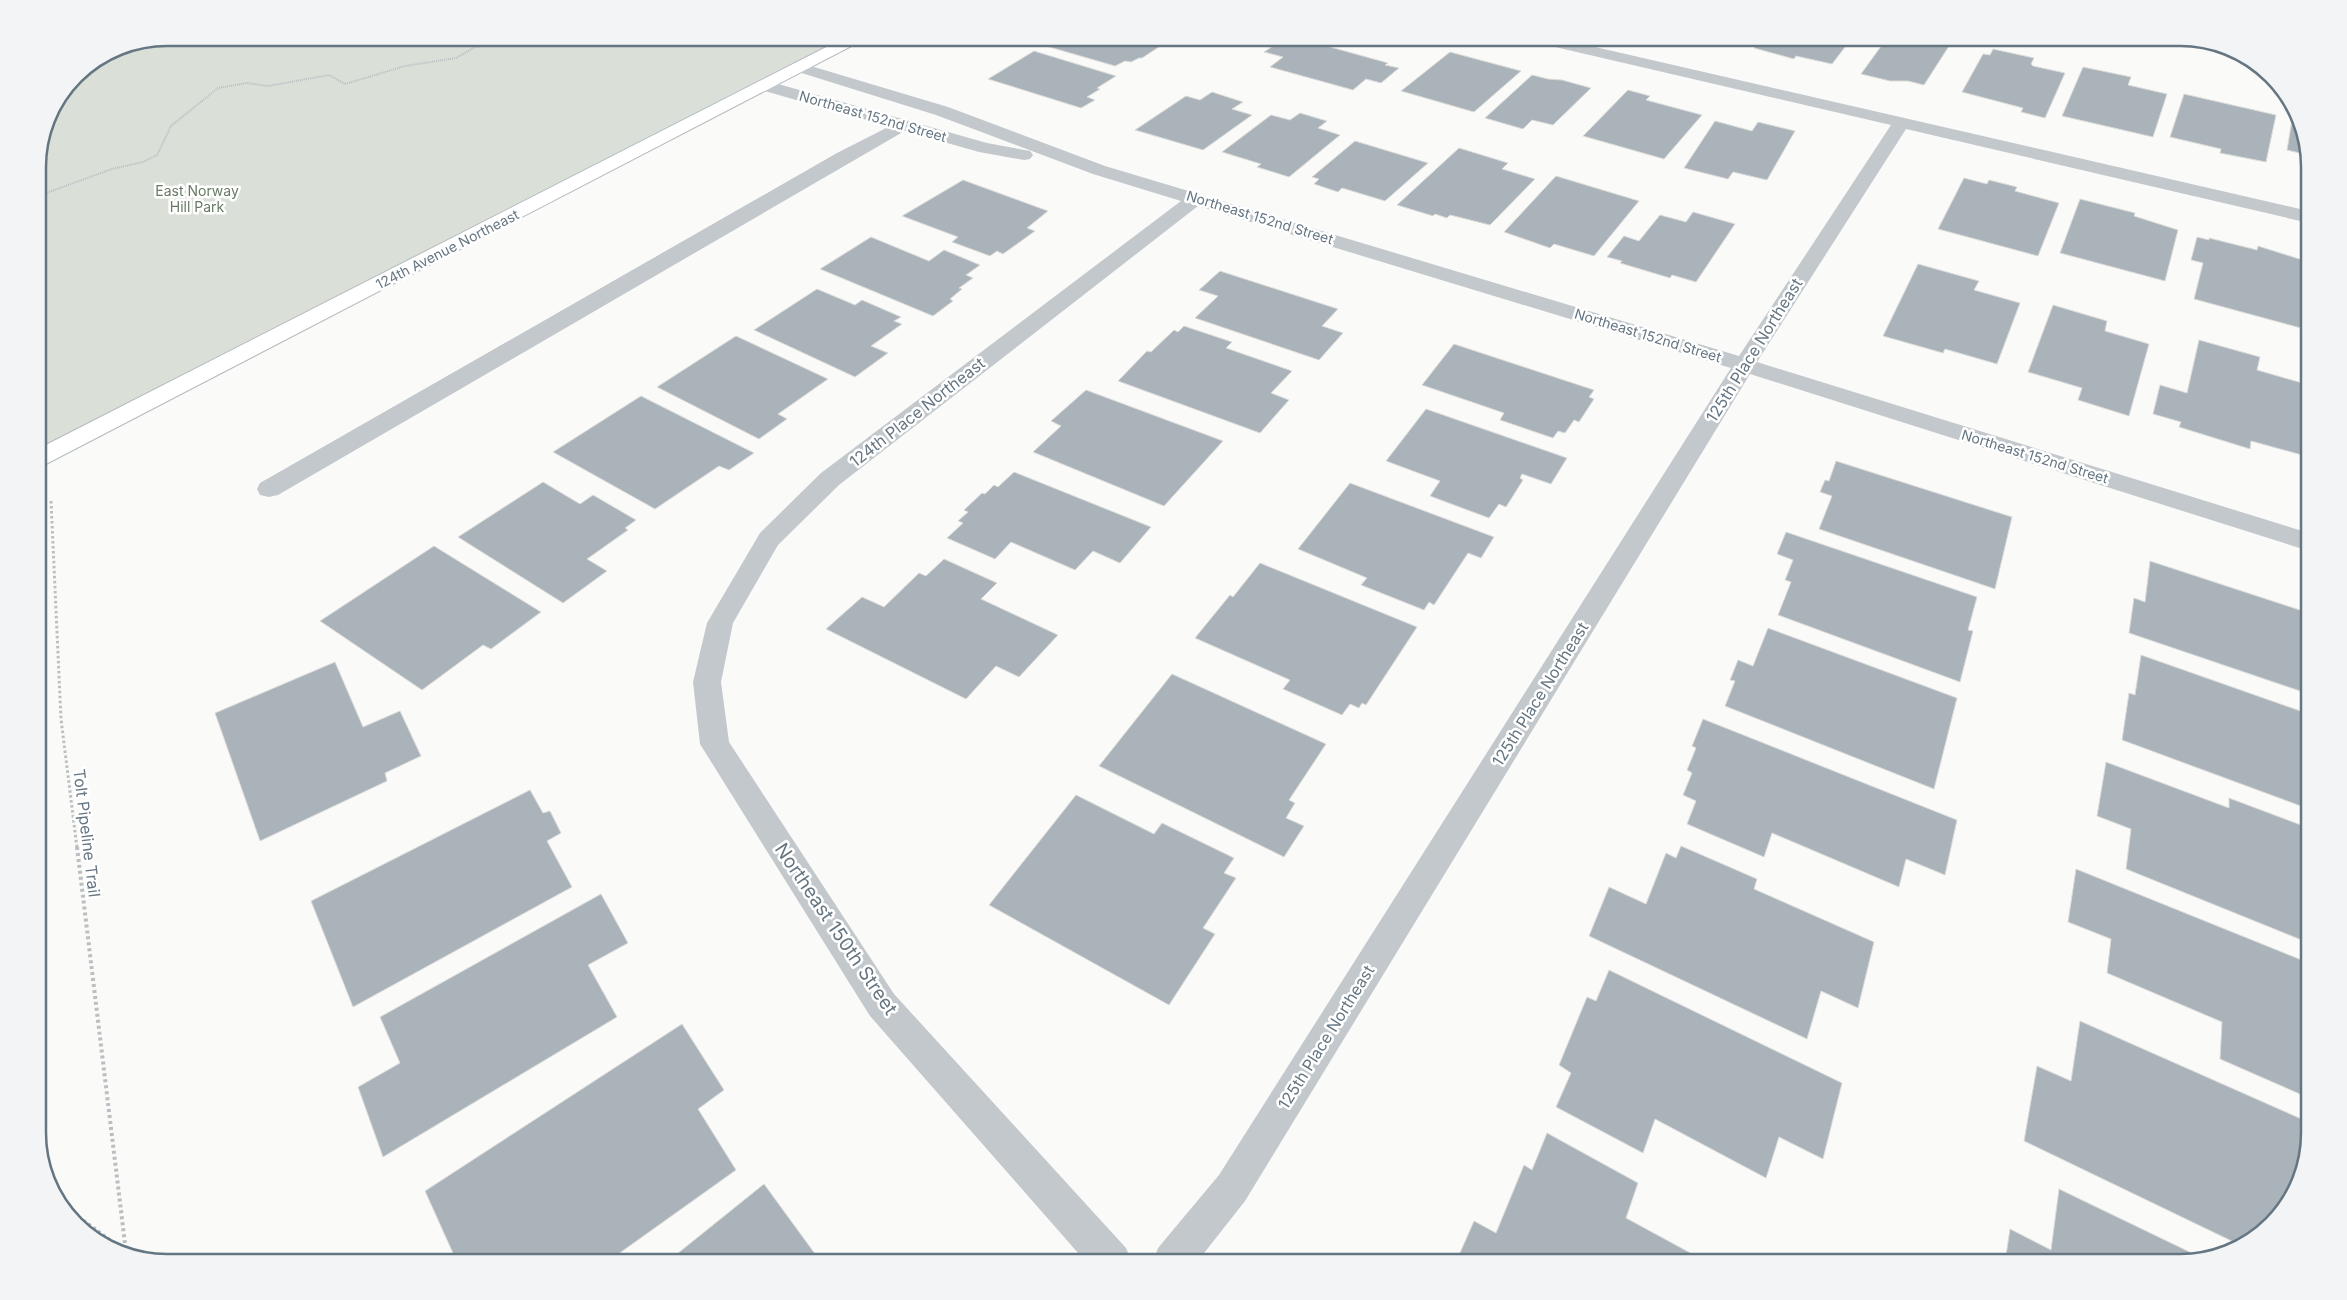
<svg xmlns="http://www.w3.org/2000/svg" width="2347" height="1300" viewBox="0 0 2347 1300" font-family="Inter,sans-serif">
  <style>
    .green { fill: #dadfd7 }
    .building { fill: #aab3b9; stroke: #dcdcda }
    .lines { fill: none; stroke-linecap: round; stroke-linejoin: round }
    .secondary-casing { stroke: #b3babf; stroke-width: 2 }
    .path-far2 { stroke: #bbbfc2; stroke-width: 2; stroke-dasharray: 1 1; stroke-linecap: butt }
    .path-far1 { stroke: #bbbfc2; stroke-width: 3; stroke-dasharray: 2.5 2.5; stroke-linecap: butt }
    .path { stroke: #bbbfc2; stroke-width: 4; stroke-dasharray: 3 3; stroke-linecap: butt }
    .lane { fill: #c3c8cc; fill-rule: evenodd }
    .street { fill: #c3c8cc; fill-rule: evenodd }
    .secondary { fill: #fff; fill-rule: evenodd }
    .labels { text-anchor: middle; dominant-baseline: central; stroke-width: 5; stroke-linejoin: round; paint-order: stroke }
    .far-street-label { font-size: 14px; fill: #657683; stroke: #fff }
    .far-park-label { font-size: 14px; fill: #687a64; stroke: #fff }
    .street-label { font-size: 16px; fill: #657683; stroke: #fff }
    .near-street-label { font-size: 19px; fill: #657683; stroke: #fff }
    .rim { fill: none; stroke: #657683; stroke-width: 2.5 }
  </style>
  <rect width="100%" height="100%" fill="#fafaf8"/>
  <!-- green -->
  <polygon class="green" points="167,38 858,38 38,459 38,159 47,117 76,75 118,47"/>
  <!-- building -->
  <g class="building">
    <polygon points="1050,38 1146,38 1165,43 1142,58 1139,58 1131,62 1125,61 1115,66 1039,44"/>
    <polygon points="1285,38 1305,38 1326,43 1323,45 1388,63 1385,65 1399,68 1381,83 1366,79 1353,90 1270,67 1283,57 1264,52"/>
    <polygon points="1711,38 1748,38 1741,45"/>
    <polygon points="1763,38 1852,38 1832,64 1796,56 1794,59 1754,48"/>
    <polygon points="1887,38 1934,38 1931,42 1949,46 1924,85 1908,81 1890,81 1861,74"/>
    <polygon points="1993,49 2034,58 2031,64 2033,66 2065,73 2045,118 2021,112 2023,108 1962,92 1983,54 1990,55"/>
    <polygon points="1034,51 1116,76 1097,88 1100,89 1087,97 1095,100 1081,108 988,79"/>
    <polygon points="1450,52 1521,71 1474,112 1401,91"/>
    <polygon points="2083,67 2131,77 2128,85 2167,94 2153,137 2062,116"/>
    <polygon points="1532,75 1548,79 1562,80 1591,88 1553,125 1532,120 1523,129 1485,118"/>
    <polygon points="1628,90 1650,96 1646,100 1702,115 1664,159 1583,136"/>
    <polygon points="1212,92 1243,102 1232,109 1252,115 1203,150 1135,130 1186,96 1200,100"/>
    <polygon points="2184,94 2276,115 2266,162 2220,153 2221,149 2170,137"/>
    <polygon points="2294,108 2308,155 2287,150"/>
    <polygon points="1300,113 1327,121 1318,128 1340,135 1289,177 1257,167 1261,164 1222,152 1271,115 1290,120"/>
    <polygon points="1715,121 1752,131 1758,122 1795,131 1767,180 1733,172 1728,179 1684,168"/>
    <polygon points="1355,141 1428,163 1385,201 1342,188 1338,192 1314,184 1319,179 1312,177"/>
    <polygon points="1459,148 1508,163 1502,169 1535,179 1490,225 1450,215 1447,218 1435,214 1433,216 1397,205"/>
    <polygon points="1556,176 1639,201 1594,256 1554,244 1550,248 1504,232"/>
    <polygon points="1964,178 1987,184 1989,180 2017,187 2015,191 2059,203 2038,256 1938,229"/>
    <polygon points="963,180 1048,211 1027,228 1035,231 1003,254 997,251 990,256 952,242 958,237 902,216"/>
    <polygon points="2080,199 2135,213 2134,216 2178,230 2165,281 2060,253"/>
    <polygon points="1693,212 1735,224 1696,282 1672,275 1670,278 1620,263 1622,261 1607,257 1624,236 1639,241 1660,215 1686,222"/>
    <polygon points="871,237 929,261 944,250 980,265 966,275 973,278 959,288 962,289 950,299 953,301 933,316 820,269"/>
    <polygon points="2197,237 2209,240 2209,238 2257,250 2258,246 2309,262 2308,330 2194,299 2203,263 2191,260"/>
    <polygon points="1918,264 1979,281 1974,290 2020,303 1997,364 1945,349 1943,353 1883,336"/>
    <polygon points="1220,271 1338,309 1322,326 1343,333 1319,360 1195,318 1218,296 1199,290"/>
    <polygon points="817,289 855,305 862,300 901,317 894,321 902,324 871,346 888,353 855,377 754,330"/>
    <polygon points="2053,305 2107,321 2105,331 2149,344 2129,416 2078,400 2082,388 2028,372"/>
    <polygon points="1184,326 1232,342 1226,348 1292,371 1271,393 1289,400 1260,433 1118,381 1147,351 1151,352 1174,330 1178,332"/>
    <polygon points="736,336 828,379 778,414 787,419 759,439 657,387"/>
    <polygon points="2199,340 2260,357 2257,370 2309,385 2302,455 2251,441 2250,449 2179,427 2181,422 2153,414 2160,385 2187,393"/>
    <polygon points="1454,344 1594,390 1589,397 1594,399 1579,422 1574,420 1565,433 1558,431 1553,438 1500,420 1504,413 1422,385"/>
    <polygon points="1086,390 1223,441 1164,506 1033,452 1061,426 1051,421"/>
    <polygon points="641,396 754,453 729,470 719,466 655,509 553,452"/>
    <polygon points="1426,409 1567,458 1551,484 1522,474 1520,478 1523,480 1506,507 1499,504 1489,518 1430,496 1440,481 1386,461"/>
    <polygon points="1836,461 2012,517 1995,589 1819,529 1832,496 1820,492 1825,480 1829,481"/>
    <polygon points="1014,472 1151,527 1120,563 1093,551 1075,570 1011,542 995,559 947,538 963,523 958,521 968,512 964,510 982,493 985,494 994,485 998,487"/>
    <polygon points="543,482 580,504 593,495 636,520 625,528 628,530 587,559 607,571 563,603 458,537"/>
    <polygon points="1350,483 1494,537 1481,558 1468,553 1434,605 1429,602 1424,610 1361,585 1367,578 1298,549"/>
    <polygon points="1786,532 1977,597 1968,630 1973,631 1960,682 1778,615 1791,582 1785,580 1793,560 1777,554"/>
    <polygon points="434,546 541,612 491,649 483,645 422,690 320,621"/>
    <polygon points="944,559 997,583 981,599 1058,635 1019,677 996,666 966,699 826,629 862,597 884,607 919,573 926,576"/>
    <polygon points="2150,561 2309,613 2309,694 2129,633 2134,598 2145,602"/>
    <polygon points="1260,563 1417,627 1366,705 1362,703 1359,708 1350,704 1342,715 1283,689 1290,680 1195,638 1230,595 1233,597"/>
    <polygon points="1768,628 1957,698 1934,789 1725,706 1735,681 1730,680 1738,660 1753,666"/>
    <polygon points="2141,655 2309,714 2309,809 2122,740 2129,693 2135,695"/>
    <polygon points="335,662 363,727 400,711 421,756 385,773 387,781 260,841 215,713"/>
    <polygon points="1172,674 1326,744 1289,800 1295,803 1286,818 1304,826 1284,857 1099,766"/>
    <polygon points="1703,719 1957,820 1945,875 1906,859 1899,887 1772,833 1764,857 1687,824 1696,801 1683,795 1692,773 1687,770 1696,748 1692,746"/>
    <polygon points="2106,762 2229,808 2229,798 2309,828 2309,943 2126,869 2131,829 2097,816"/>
    <polygon points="530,790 543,813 550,811 561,833 547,841 572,887 353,1007 311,901"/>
    <polygon points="1076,795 1154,834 1162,823 1234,858 1224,873 1236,878 1203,928 1215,934 1169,1005 989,905"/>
    <polygon points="1681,846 1757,879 1754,889 1874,942 1858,1008 1821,991 1807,1039 1589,936 1609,887 1646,904 1666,853 1676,858"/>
    <polygon points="2076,869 2309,963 2309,1098 2220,1059 2222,1022 2107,973 2111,939 2068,922"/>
    <polygon points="601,894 628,943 588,965 617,1017 383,1157 358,1087 400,1063 380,1017"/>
    <polygon points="1609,970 1842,1083 1823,1159 1779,1137 1766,1178 1655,1119 1643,1153 1556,1107 1571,1073 1559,1065 1587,997 1596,1001"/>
    <polygon points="2080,1021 2306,1121 2306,1147 2292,1197 2245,1245 2242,1246 2024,1141 2037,1066 2071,1081"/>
    <polygon points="682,1024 724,1090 698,1109 736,1170 607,1262 457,1262 425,1191"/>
    <polygon points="1547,1133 1638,1183 1626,1218 1707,1262 1456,1262 1474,1221 1496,1233 1524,1165 1532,1170"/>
    <polygon points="764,1184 821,1262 667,1262"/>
    <polygon points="2059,1189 2200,1257 2180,1262 2005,1262 2010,1229 2051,1250"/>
  </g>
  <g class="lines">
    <!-- secondary casing -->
    <g class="secondary-casing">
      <polygon id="secondary" points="844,38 863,38 861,41 46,464 38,467 38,449"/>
    </g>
    <!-- path-far2 -->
    <polyline class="path-far2" points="38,196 112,169 143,162 157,155 171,126 218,88 247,83 268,86 329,75 345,84 405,66 456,58 475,47 495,43 497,38"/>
    <!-- path-far1 -->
    <polyline class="path-far1" points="51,501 61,719 77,848"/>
    <!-- path -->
    <g class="path">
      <polyline points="77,847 126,1252"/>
      <polyline points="59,1203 125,1251"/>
    </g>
    <!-- lane -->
    <polygon class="lane" points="902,120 908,121 911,125 908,129 278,495 269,497 260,495 257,489 260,483 837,153"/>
    <!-- street -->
    <g class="street">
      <polygon points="1530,38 1556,38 2309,211 2309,223 1906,129 1757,362 2309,533 2309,551 1750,374 1245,1201 1197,1262 1153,1262 1158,1248 1219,1175 1731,368 1198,206 839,485 778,545 733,623 721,682 729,742 894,994 1126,1248 1132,1262 1086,1262 870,1016 700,744 693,682 707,623 760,533 821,473 1181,201 1093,174 936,115 792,70 790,67 798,62 804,64 948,107 1105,166 1739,356 1891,125 1538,43"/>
      <polygon points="764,80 987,143 1030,151 1033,155 1030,159 1024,160 979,152 758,89 756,85 758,81"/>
    </g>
    <!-- secondary -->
    <use href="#secondary" class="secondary"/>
  </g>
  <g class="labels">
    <!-- far-street labels -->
    <g class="far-street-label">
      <text transform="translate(873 116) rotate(16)">Northeast 152nd Street</text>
      <text transform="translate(1260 217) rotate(17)">Northeast 152nd Street</text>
      <text transform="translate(447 249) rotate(-27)">124th Avenue Northeast</text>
      <text transform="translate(1648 335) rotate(17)">Northeast 152nd Street</text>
      <text transform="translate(2035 456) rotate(17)">Northeast 152nd Street</text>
    </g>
    <!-- far-park labels -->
    <g class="far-park-label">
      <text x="197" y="190">East Norway<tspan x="197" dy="16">Hill Park</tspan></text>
    </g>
    <!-- street labels -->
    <g class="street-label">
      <text transform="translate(1754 350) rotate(-58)">125th Place Northeast</text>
      <text transform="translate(917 412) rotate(-38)">124th Place Northeast</text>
      <text transform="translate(1540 694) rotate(-58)">125th Place Northeast</text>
      <text transform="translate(87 833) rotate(83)">Tolt Pipeline Trail</text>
      <text transform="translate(1326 1037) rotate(-58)">125th Place Northeast</text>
    </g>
    <!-- near-street labels -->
    <g class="near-street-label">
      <text transform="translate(836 929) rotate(56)">Northeast 150th Street</text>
    </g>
  </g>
  <!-- crop -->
  <path d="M0 0H2347V1300H0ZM167 46H2180A121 121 0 0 1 2301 167V1133A121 121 0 0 1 2180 1254H167A121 121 0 0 1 46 1133V167A121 121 0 0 1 167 46Z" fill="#f3f4f5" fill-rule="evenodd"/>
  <path class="rim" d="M167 46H2180A121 121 0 0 1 2301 167V1133A121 121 0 0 1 2180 1254H167A121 121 0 0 1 46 1133V167A121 121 0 0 1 167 46Z"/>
</svg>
